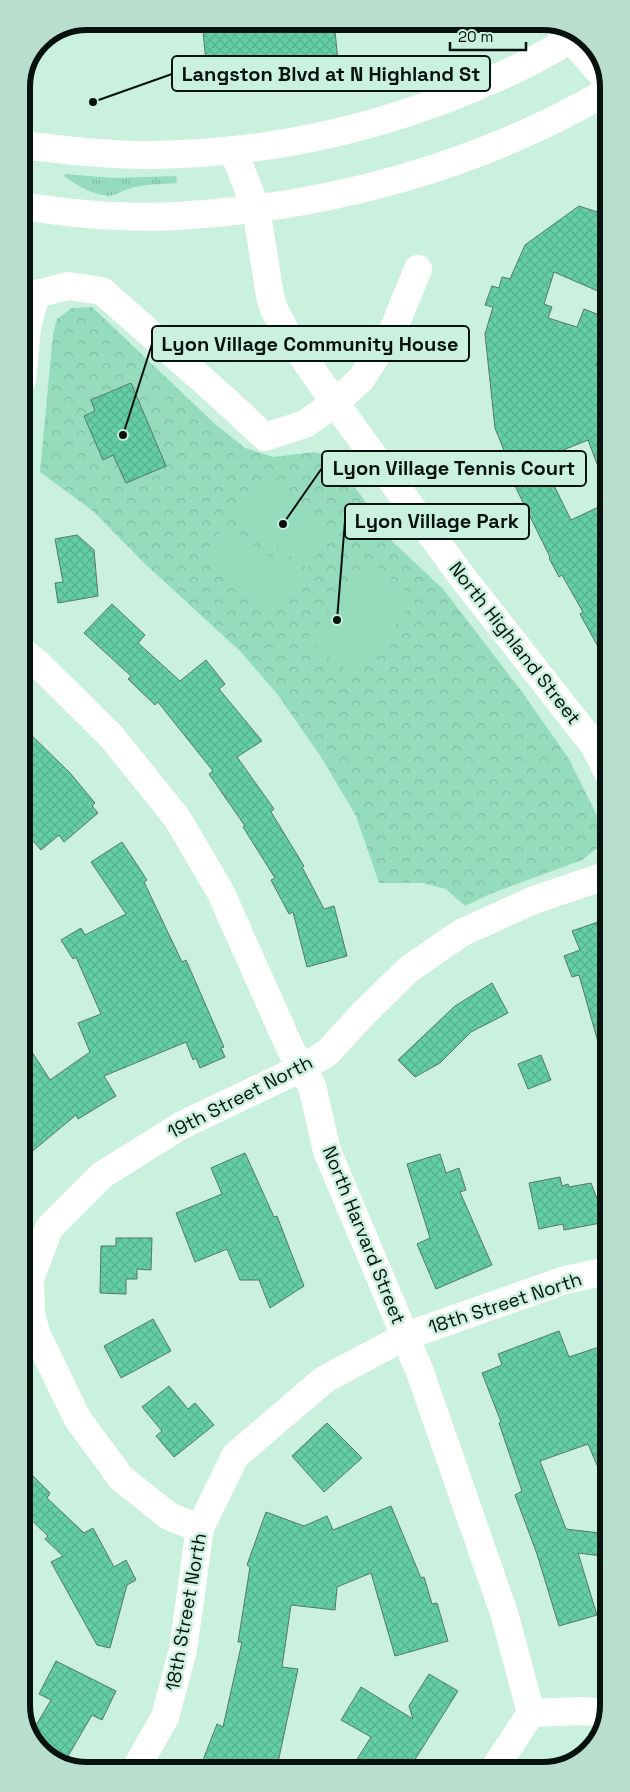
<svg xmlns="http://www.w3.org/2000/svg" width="630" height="1792" viewBox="0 0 630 1792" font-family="'Space Grotesk',sans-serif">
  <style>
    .grass { fill: url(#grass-tufts) }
    .park { fill: url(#park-crowns) }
    .pitch { fill: #95dcbd }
    .building { fill: url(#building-cross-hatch); stroke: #557869 }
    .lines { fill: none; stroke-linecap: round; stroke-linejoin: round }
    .street { stroke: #fff; stroke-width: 28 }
    .secondary { stroke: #fff; stroke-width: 28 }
    .primary { stroke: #fff; stroke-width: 28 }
    .labels { text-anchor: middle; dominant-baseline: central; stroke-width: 5; stroke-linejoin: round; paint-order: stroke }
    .street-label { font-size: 19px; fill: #05120d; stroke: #caf0de }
    .rim { fill: none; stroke: #05120d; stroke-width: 6 }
    .leader { fill: none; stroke: #05120d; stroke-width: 2 }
    .callout-dot { fill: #05120d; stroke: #caf0de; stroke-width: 2 }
    .callout { fill: #caf0de; stroke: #05120d; stroke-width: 2 }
    .callout-label { font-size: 20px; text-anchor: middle; font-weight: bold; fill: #05120d }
  </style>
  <defs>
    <pattern id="grass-tufts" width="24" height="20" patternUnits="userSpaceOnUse" patternTransform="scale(1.25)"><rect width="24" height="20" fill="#95dcbd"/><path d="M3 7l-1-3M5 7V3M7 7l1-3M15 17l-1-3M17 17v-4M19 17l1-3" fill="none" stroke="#7fbca1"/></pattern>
    <pattern id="park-crowns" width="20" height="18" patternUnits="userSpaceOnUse" patternTransform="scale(1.25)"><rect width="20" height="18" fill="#95dcbd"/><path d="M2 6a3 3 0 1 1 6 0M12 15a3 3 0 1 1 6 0" fill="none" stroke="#7fbca1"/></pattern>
    <pattern id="building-cross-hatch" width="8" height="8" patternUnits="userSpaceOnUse" patternTransform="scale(1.25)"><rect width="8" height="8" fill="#64cfa6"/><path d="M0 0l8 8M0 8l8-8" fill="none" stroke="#55b18e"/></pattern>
  </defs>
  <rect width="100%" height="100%" fill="#caf0de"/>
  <!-- grass -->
  <path class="grass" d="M66,174L113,178L176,176L177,183C163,184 149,184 135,187C127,188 121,193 113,195C100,199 74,184 64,176Z"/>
  <!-- park -->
  <polygon class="park" points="92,307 216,425 245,448 274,457 314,452 330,456 360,494 393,542 443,589 522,692 569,759 603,828 600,846 582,860 490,894 465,906 446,889 422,883 379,883 356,816 321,757 278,695 241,652 145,564 93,511 40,472 53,334 57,319 72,308"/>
  <!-- pitch -->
  <g class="pitch">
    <polygon points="260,480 333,534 307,568 235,513"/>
    <polygon points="226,524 299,578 274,612 201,557"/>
    <polygon points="369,562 416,598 355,677 307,640"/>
  </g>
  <!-- building -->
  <g class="building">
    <polygon points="202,21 334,21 338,61 207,72"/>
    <polygon points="579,206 607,215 607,261 600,292 554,272 544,304 552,307 548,318 577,327 584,309 607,318 607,338 596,365 607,364 607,485 605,485 588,440 541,459 571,520 607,503 607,663 580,614 583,612 562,575 559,577 549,558 550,557 515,486 518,485 495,428 485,334 493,307 485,305 492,286 499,288 502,277 510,279 525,245"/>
    <polygon points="131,383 166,466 126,483 113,455 103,460 84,416 95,411 91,400"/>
    <polygon points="77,535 94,550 98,596 58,603 55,583 63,582 55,539"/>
    <polygon points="112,604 145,635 138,643 180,681 206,660 225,684 219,689 262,741 237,757 274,809 271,812 304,866 302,867 324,909 334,906 347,956 307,967 293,912 289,914 271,880 275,878 243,827 245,826 209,774 213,771 158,702 155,705 128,679 131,676 84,633"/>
    <polygon points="22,726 70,773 95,803 92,806 98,813 64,842 59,835 41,850 22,828"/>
    <polygon points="122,842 147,880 144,882 182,962 186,960 224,1047 221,1048 225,1057 200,1068 196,1058 193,1060 186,1042 104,1076 116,1096 78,1119 76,1115 23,1159 23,1038 50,1080 90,1052 78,1023 101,1014 76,957 73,959 61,940 81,928 85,935 126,914 91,862"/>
    <polygon points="598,922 608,950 608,1055 602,1056 579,975 572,977 564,956 580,950 572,931"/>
    <polygon points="492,983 508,1013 471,1032 440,1063 415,1077 398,1060 455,1006"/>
    <polygon points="541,1055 551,1080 528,1089 518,1064"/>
    <polygon points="245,1153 274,1217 277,1216 304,1286 270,1308 259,1280 240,1280 227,1249 195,1262 176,1213 222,1194 211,1168"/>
    <polygon points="440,1154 446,1173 459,1168 466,1190 460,1192 492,1265 436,1289 417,1244 430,1238 407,1164"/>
    <polygon points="560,1177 562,1186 568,1184 569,1187 591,1183 606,1222 564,1230 563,1224 539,1229 529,1183"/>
    <polygon points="116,1238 152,1238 151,1270 137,1269 137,1279 126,1279 126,1294 100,1293 101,1246 116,1246"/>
    <polygon points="153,1319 171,1351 121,1378 104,1346"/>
    <polygon points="559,1331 569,1357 608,1344 608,1373 597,1377 608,1409 608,1491 588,1444 540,1461 566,1529 608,1534 609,1557 578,1553 597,1615 559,1626 537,1554 515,1495 522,1491 499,1423 501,1422 482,1373 502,1365 498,1354"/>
    <polygon points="169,1386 188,1409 195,1403 214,1425 174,1457 156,1436 162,1431 142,1407"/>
    <polygon points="327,1423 362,1458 324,1492 292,1456"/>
    <polygon points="23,1466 50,1493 47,1498 84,1533 93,1528 114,1567 126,1560 136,1580 127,1585 110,1648 97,1645 51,1562 63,1556 45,1539 48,1536 23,1512"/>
    <polygon points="391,1506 421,1578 424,1577 432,1604 437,1603 448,1641 395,1656 371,1573 337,1587 335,1610 291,1605 282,1667 298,1669 279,1758 274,1770 228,1770 203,1760 217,1724 223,1727 242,1642 238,1642 250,1567 247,1565 266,1512 304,1526 327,1516 333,1530"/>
    <polygon points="56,1661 116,1691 102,1720 92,1715 64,1763 47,1757 31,1734 51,1700 39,1694"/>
    <polygon points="429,1674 458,1691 409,1769 351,1769 371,1737 341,1720 361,1687 413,1719 409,1706"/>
  </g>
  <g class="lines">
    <!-- street -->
    <g class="street">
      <polyline points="558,25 606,79"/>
      <polyline points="22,380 27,327 36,294 68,286 102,291 222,397 265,437 305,424 335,403 361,379 393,330 418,269"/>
      <polyline points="22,651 37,663 111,736 177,818 220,891 290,1048 312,1086 327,1151 420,1372 505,1616 531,1713"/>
      <polyline points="37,1335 31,1315 30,1279 49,1228 102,1175 182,1125 302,1068 327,1053 364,1013 409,969 461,933 534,900 608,875"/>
      <polyline points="23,1336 37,1335 77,1418 121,1478 170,1517 200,1528"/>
      <polyline points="531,1713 581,1711 606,1713"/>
      <polyline points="494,1769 531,1713"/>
      <polyline points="135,1770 165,1717 183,1650 200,1528 235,1456 325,1379 406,1336 565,1280 608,1271"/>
    </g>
    <!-- secondary -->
    <polyline class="secondary" points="233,150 256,208 270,296 274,309 287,334 335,403 460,574 594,745 607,771"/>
    <!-- primary -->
    <g class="primary">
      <path d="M21,145C64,150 107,155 150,155C300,154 453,111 580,34"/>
      <path d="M22,206C73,214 125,219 177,216C326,208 477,167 606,92"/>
    </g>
  </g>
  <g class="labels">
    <!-- street labels -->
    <g class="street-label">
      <text transform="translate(515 643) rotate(52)">North Highland Street</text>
      <text transform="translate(240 1097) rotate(-27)">19th Street North</text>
      <text transform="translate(364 1235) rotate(68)">North Harvard Street</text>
      <text transform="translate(505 1303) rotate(-18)">18th Street North</text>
      <text transform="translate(186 1612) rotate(-80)">18th Street North</text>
    </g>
  </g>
  <!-- crop -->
  <path d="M0 0H630V1792H0ZM87 30H543A57 57 0 0 1 600 87V1705A57 57 0 0 1 543 1762H87A57 57 0 0 1 30 1705V87A57 57 0 0 1 87 30Z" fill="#badecd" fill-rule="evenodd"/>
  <path class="rim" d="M87 30H543A57 57 0 0 1 600 87V1705A57 57 0 0 1 543 1762H87A57 57 0 0 1 30 1705V87A57 57 0 0 1 87 30Z"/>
  <!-- callouts -->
  <path class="leader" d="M93 102L172 74M123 435L152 344M283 524L322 468M337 620L345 521"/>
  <g class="callout-dot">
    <circle cx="93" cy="102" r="5"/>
    <circle cx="123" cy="435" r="5"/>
    <circle cx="283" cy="524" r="5"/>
    <circle cx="337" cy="620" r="5"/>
  </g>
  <g class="callout">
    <rect x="172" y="56" width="318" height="35" rx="5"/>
    <rect x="152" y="326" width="317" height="35" rx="5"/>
    <rect x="322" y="451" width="264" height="35" rx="5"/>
    <rect x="345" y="504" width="184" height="35" rx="5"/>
  </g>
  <g class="callout-label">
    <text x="331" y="81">Langston Blvd at N Highland St</text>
    <text x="310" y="351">Lyon Village Community House</text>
    <text x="454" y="475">Lyon Village Tennis Court</text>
    <text x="437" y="528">Lyon Village Park</text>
  </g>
  <!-- scale -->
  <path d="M450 42v8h76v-8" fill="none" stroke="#05120d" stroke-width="2.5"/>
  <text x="458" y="42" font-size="15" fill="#05120d" stroke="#caf0de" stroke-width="4" paint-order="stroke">20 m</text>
</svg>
